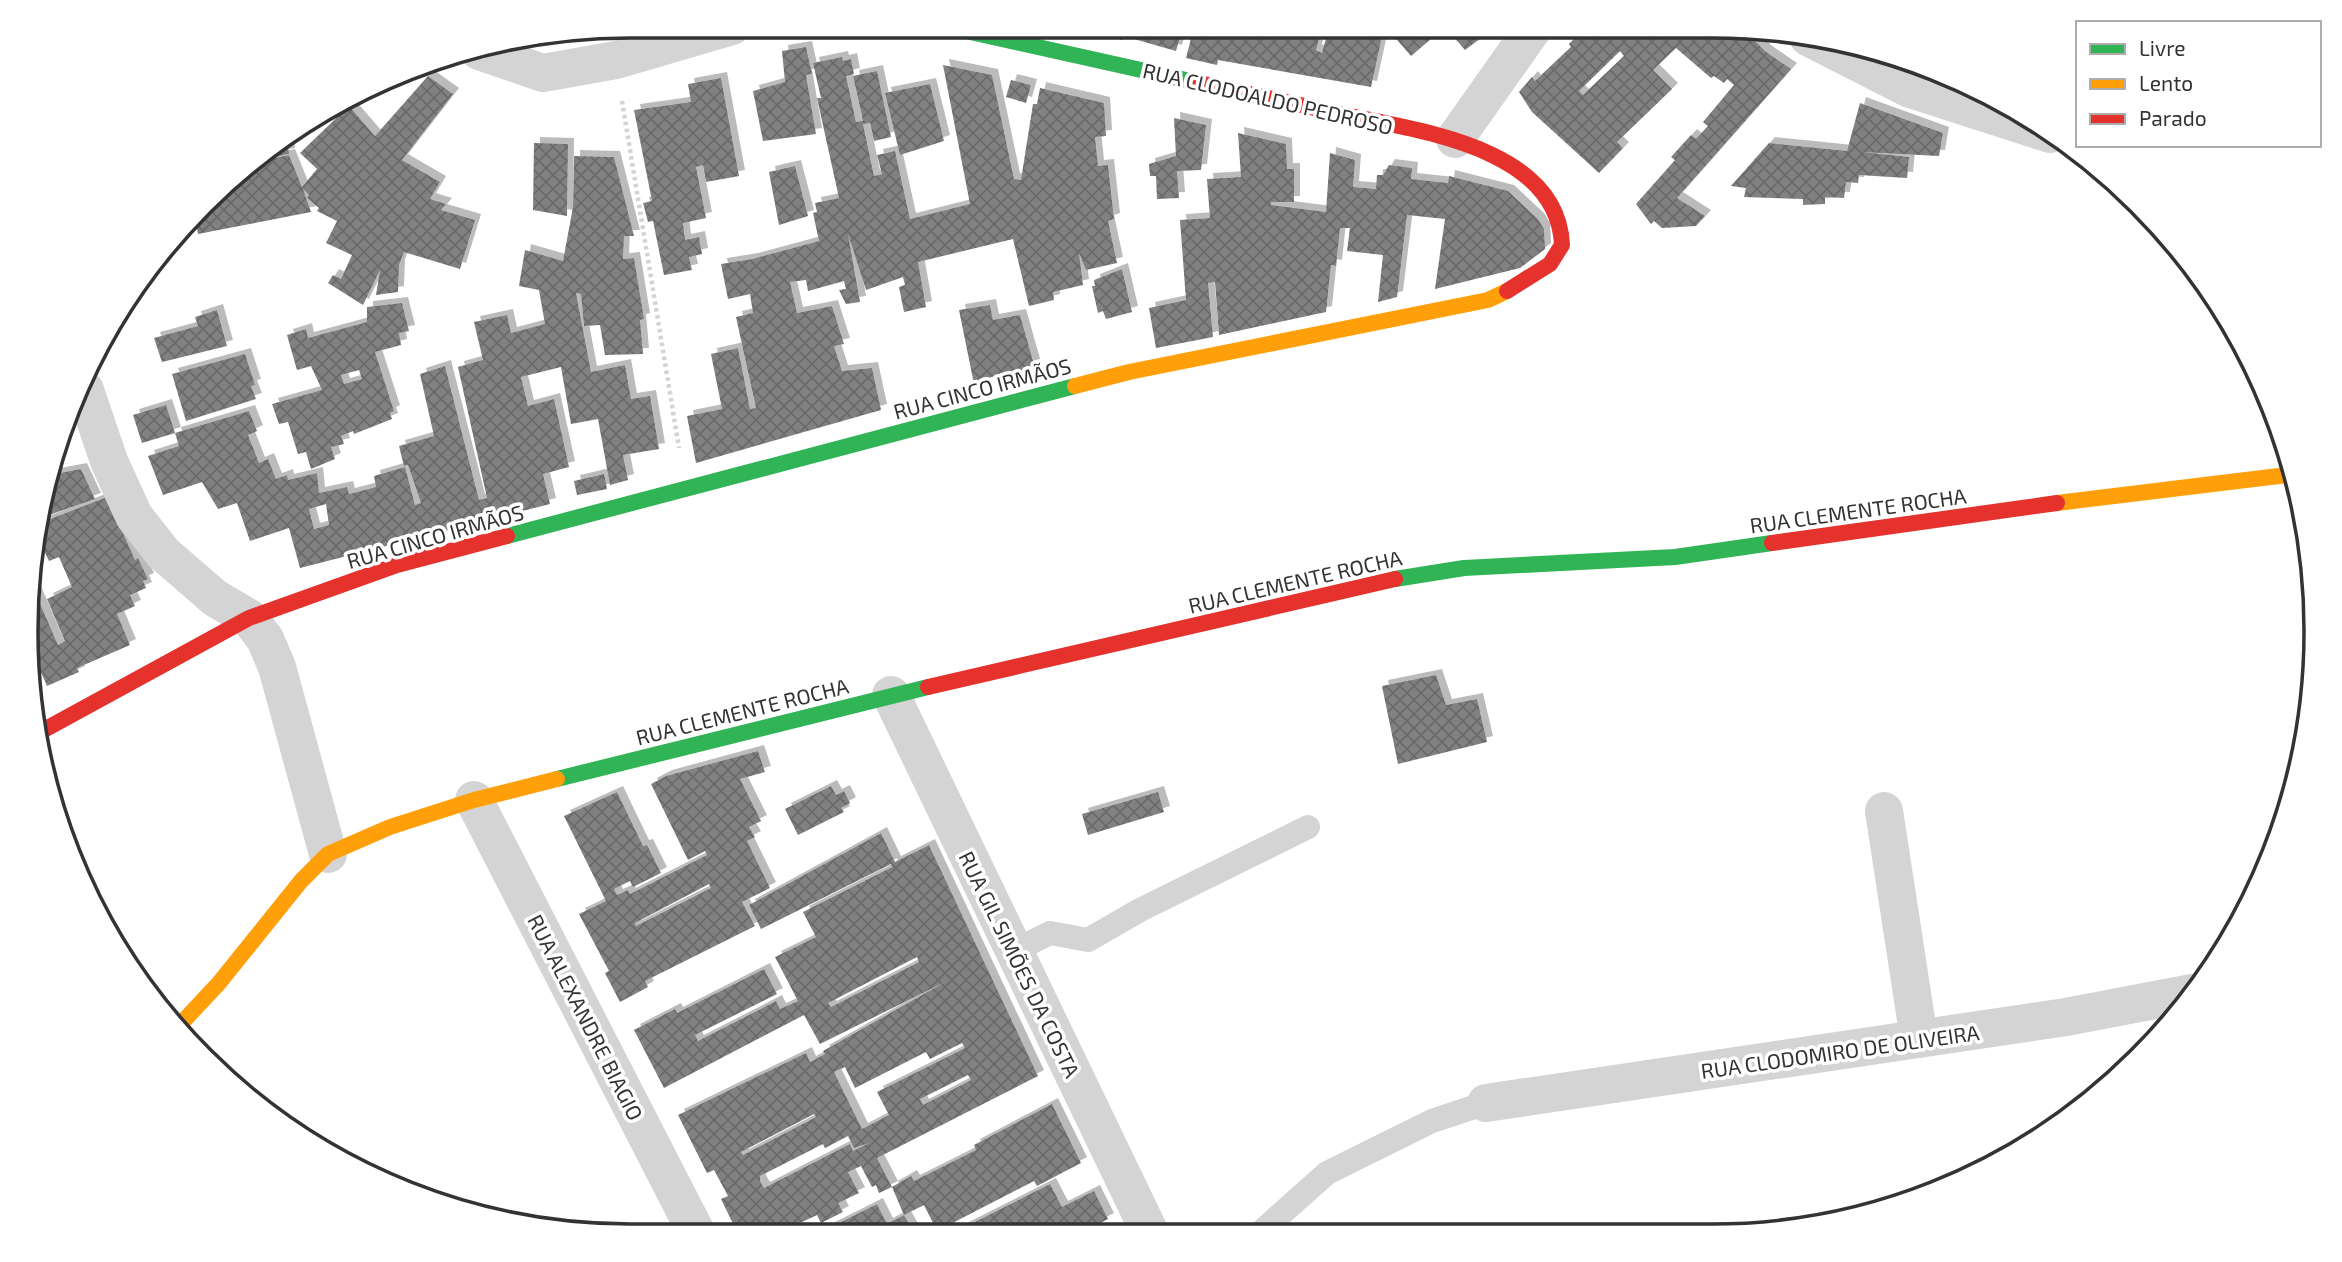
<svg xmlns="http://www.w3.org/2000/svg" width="2342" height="1262" viewBox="0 0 2342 1262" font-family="'Exo 2',sans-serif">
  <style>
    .building { fill: url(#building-cross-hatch); fill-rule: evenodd; filter: url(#shadow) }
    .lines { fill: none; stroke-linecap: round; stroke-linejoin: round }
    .path { stroke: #d3d3d3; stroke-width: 4.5; stroke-dasharray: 3.5 3.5; stroke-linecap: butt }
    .lane { stroke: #d4d4d4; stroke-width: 24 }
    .street { stroke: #d4d4d4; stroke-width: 38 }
    .fast { stroke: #30b455; stroke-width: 16 }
    .slow { stroke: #ff9f0a; stroke-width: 16 }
    .jam { stroke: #e5322d; stroke-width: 16 }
    .labels { text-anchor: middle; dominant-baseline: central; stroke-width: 7; stroke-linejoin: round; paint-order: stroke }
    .street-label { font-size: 21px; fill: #333; stroke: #fff }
    .rim { fill: none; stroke: #333; stroke-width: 3.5 }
  </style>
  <defs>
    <pattern id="building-cross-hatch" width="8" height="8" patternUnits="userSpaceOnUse" patternTransform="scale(1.75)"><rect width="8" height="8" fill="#818181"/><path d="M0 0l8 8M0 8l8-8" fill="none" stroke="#6a6a6a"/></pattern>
    <filter id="shadow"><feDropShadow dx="6" dy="-6" stdDeviation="0" flood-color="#0004"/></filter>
  </defs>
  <rect width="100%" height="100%" fill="#fff"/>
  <!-- building -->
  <g class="building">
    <polygon points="1074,27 1126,27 1122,40"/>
    <polygon points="1137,27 1183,27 1176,51 1134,39"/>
    <polygon points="1194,27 1322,27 1316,50 1322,53 1329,27 1384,27 1371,87 1218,60 1217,65 1186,58"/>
    <polygon points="1386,27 1445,27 1411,56"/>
    <polygon points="1445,27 1496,27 1465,50"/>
    <path d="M1585,27H1708L1711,33L1716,27L1742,28L1765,51L1791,69L1677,198L1705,216L1696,226L1662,228L1654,221L1651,224L1636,204L1675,160L1671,157L1691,135L1696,139L1708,126L1703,122L1734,85L1727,79L1724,83L1714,76L1711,78L1676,48L1653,70L1672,89L1617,142L1623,148L1599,173L1532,112L1519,92L1532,77L1535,81L1571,47L1569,44ZM1620,51L1624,56L1583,95L1579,91Z"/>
    <polygon points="806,47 812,74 806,75 816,134 763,141 753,91 785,82 782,51"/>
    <polygon points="842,57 843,61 851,59 854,74 846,76 856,122 863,121 853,76 877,71 891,137 874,141 870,123 863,124 874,176 882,174 877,155 895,151 910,219 970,204 943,65 992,75 1014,179 1021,180 1033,104 1037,104 1040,88 1104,103 1106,136 1095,137 1098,166 1108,165 1114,219 1108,221 1117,263 1086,270 1079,253 1083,285 1053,292 1054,300 1029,306 1013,239 918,262 926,307 904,312 899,287 905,285 903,277 866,290 848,234 860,302 846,304 839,290 846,289 844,281 808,291 806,280 790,282 797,313 832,306 844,344 834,346 842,371 872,368 881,410 696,463 687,416 722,409 711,354 738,348 750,409 756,408 736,317 753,313 750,294 728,299 721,264 752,259 819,241 813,213 817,212 815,203 839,198 817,98 821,98 813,63"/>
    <polygon points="428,76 453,94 402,160 440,182 430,199 446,204 441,210 475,220 460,269 404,252 399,265 398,292 376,295 380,270 363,305 328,283 333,275 341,279 352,255 326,243 337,221 317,211 319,208 307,198 309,195 303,189 311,212 198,234 196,223 251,163 289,155 302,187 317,169 300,153 349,106 375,136"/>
    <polygon points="721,78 739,176 706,182 703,165 696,167 706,218 683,223 685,240 699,237 702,254 689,257 692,270 664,275 653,221 648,222 643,203 652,201 634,110 691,102 688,84"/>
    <polygon points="1011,80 1031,85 1026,103 1006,97"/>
    <polygon points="930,84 944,141 900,155 885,93"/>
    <polygon points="1860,103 1943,133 1939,156 1862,152 1909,157 1907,178 1859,175 1858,183 1846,182 1844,198 1825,197 1825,204 1803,205 1803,199 1744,197 1746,188 1731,186 1769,143 1847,151"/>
    <polygon points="1174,118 1206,125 1201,170 1177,171 1179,198 1157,199 1156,176 1150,176 1149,164 1176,156"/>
    <polygon points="1238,133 1286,144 1287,169 1294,169 1294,202 1271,202 1271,205 1326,212 1330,153 1355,160 1353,187 1376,189 1377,175 1383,175 1389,165 1412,168 1411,179 1448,183 1449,176 1508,191 1538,219 1544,229 1545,249 1520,268 1435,289 1445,219 1407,215 1397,297 1378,302 1383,255 1347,251 1350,228 1340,228 1336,266 1331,265 1326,312 1219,335 1215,282 1208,283 1213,337 1156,348 1149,308 1186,300 1180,220 1210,218 1207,179 1241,177"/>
    <polygon points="287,138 289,154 255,160 263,151"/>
    <polygon points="534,143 568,144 567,216 533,210"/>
    <path d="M574,156L614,157L634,236H624L623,259L634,258L644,319L640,320L643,354L605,355L600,325L584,326L581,294L576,293L591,372L625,365L631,399L650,396L659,449L623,455L628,480L610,485L598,419L571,424L561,367L521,377L528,406L554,399L569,467L543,474L550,504L300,568L289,528L250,541L237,503L218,509L202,482L163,495L148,456L179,446L175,433L249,411L257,431L248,435L259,463L268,459L276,479L287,475L288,480L317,473L319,493L347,487L349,494L376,487L374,476L405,467L415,505L421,503L408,465L404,466L399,446L434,436L420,374L445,366L479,500L487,498L458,367L483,360L474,322L507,315L511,333L545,324L539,290L519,286L525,250L563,261L573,207ZM326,504L329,525L314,529L309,509Z"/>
    <polygon points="795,166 808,216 779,225 769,172"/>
    <polygon points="1122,269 1132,312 1106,319 1103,311 1098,313 1092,286 1095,286 1094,280"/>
    <path d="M402,303L409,331L399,333L401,345L375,352L394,411L390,413L392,419L354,434L353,431L341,436L344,444L331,447L335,459L311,469L306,452L298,454L288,422L279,424L272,404L322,390L311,366L297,370L287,335L306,329L308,338L367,322V307ZM359,370L362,379L344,384L341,375Z"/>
    <polygon points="990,305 993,320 1020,315 1035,368 1003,376 1002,373 974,384 959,310"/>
    <polygon points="217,310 227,346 162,362 154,338 198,326 195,317"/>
    <polygon points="245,354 255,385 251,386 256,399 186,421 172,374"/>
    <polygon points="166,405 175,433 142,443 133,415"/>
    <polygon points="81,469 95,499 49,515 47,508 44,508 48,471 49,475"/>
    <polygon points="604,474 607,489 577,495 574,481"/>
    <polygon points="107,497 135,560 138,558 148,579 143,581 146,588 130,595 135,606 117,614 130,645 77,668 79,672 47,686 30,647 35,592 58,645 65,641 47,599 72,587 59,557 49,561 40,542 42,525 45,521"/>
    <polygon points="1436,675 1446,705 1477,699 1487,742 1398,764 1382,686"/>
    <path d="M758,751L765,772L740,779L761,821L749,827L755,837L747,841L770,888L742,902L755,926L645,981L648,987L620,1002L605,973L609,971L579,914L606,901L564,816L617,792L643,846L647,845L661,873L633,887L630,881L614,889L617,895L628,890L630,894L707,855L705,851L688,860L651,784L666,776ZM709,884L711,888L636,926L635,923Z"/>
    <polygon points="831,786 836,795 844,791 850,803 841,808 844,812 798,835 785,809"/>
    <polygon points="1158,792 1164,812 1088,835 1082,814"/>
    <path d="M881,833L895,862L929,845L1038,1076L877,1158L892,1187L879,1193L876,1185L872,1187L861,1166L848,1172L859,1193L838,1203L843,1212L821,1223L817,1215L787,1229L790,1234H738L721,1199L728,1196L714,1170L707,1173L678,1115L806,1053L810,1062L825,1054L823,1051L945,982L820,1044L804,1015L664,1088L634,1030L675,1009L677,1013L764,969L777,994L695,1035L698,1041L776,1001L780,1009L798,1001L775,957L816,937L803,912L892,867L891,864L761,929L749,905ZM917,957L919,962L831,1007L828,1003ZM962,1043L965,1048L877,1092L889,1115L862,1129L834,1072L845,1067L855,1088L926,1052L930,1059ZM968,1075L971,1080L923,1105L920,1099ZM814,1114L816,1117L743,1155L741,1152ZM848,1136L854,1148L869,1143L853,1151L850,1144L764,1188L760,1181V1176L823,1144L825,1148Z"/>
    <polygon points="1052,1104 1081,1163 1037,1186 1034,1181 937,1231 924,1205 904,1215 914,1233 817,1234 877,1204 887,1224 904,1215 892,1187 911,1176 914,1181 976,1150 974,1145"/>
    <polygon points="1050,1184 1062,1207 1094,1191 1108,1219 1081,1233 1030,1233 1026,1226 1012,1233 953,1233"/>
  </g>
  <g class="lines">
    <!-- path -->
    <polyline class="path" points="622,101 679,448"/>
    <!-- lane -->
    <g class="lane">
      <polyline points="1014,951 1050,933 1088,940 1140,910 1308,827"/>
      <polyline points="1261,1232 1327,1173 1432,1121 1486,1103"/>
    </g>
    <!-- street -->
    <g class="street">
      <polyline points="1808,37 1910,89 2050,134"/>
      <polyline points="479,51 543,73 616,60 732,26"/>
      <polyline points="1455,139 1534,27"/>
      <polyline points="85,390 109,461 134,516 163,553 215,598 249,618 265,639 277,667 328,854"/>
      <polyline points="891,695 1150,1233"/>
      <polyline points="474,800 697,1234"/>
      <polyline points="1884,811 1919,1039"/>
      <polyline points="1486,1103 2066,1017 2192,993"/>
    </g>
    <!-- fast -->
    <g class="fast">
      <polyline points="948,27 1195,82"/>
      <polyline points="507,536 1075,386"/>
      <polyline points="1395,579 1464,568 1675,557 1772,543"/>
      <polyline points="557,779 928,687"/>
    </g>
    <!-- slow -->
    <g class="slow">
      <polyline points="1075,386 1129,372 1488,300 1507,291"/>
      <polyline points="2057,503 2295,474"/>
      <polyline points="176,1029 219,983 301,881 328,854 390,827 474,800 557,779"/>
    </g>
    <!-- jam -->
    <g class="jam">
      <path d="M1195,82C1246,93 1296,104 1346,115C1420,131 1558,148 1562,245L1550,264L1507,291"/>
      <polyline points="1772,543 2057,503"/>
      <polyline points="928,687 1395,579"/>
      <polyline points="42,731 249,618 397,565 507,536"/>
    </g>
  </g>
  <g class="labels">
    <!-- street labels -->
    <g class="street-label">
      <text transform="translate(1268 98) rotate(13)">RUA CLODOALDO PEDROSO</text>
      <text transform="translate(982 388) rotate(-15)">RUA CINCO IRMÃOS</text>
      <text transform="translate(1858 510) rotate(-8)">RUA CLEMENTE ROCHA</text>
      <text transform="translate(435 536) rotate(-16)">RUA CINCO IRMÃOS</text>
      <text transform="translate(1295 581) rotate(-13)">RUA CLEMENTE ROCHA</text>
      <text transform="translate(742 711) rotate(-14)">RUA CLEMENTE ROCHA</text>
      <text transform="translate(1020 964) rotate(64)">RUA GIL SIMÕES DA COSTA</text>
      <text transform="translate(586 1017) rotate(63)">RUA ALEXANDRE BIAGIO</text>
      <text transform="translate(1840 1051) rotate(-8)">RUA CLODOMIRO DE OLIVEIRA</text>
    </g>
  </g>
  <!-- crop -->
  <path d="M0 0H2342V1262H0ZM630 38H1712A592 592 0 0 1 2304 630V632A592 592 0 0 1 1712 1224H630A592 592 0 0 1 38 632V630A592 592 0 0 1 630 38Z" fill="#fff" fill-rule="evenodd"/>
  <path class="rim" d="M630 38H1712A592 592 0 0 1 2304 630V632A592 592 0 0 1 1712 1224H630A592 592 0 0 1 38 632V630A592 592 0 0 1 630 38Z"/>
  <!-- legend -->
  <rect x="2076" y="21" width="245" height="126" fill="#ffffff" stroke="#adadad" stroke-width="2"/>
  <rect x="2090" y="44" width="35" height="10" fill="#30b455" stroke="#adadad" stroke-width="2"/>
  <text x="2139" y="56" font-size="21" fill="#333333">Livre</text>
  <rect x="2090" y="79" width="35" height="10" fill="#ff9f0a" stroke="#adadad" stroke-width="2"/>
  <text x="2139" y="91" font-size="21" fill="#333333">Lento</text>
  <rect x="2090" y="114" width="35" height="10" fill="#e5322d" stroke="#adadad" stroke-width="2"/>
  <text x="2139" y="126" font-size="21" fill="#333333">Parado</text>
</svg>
